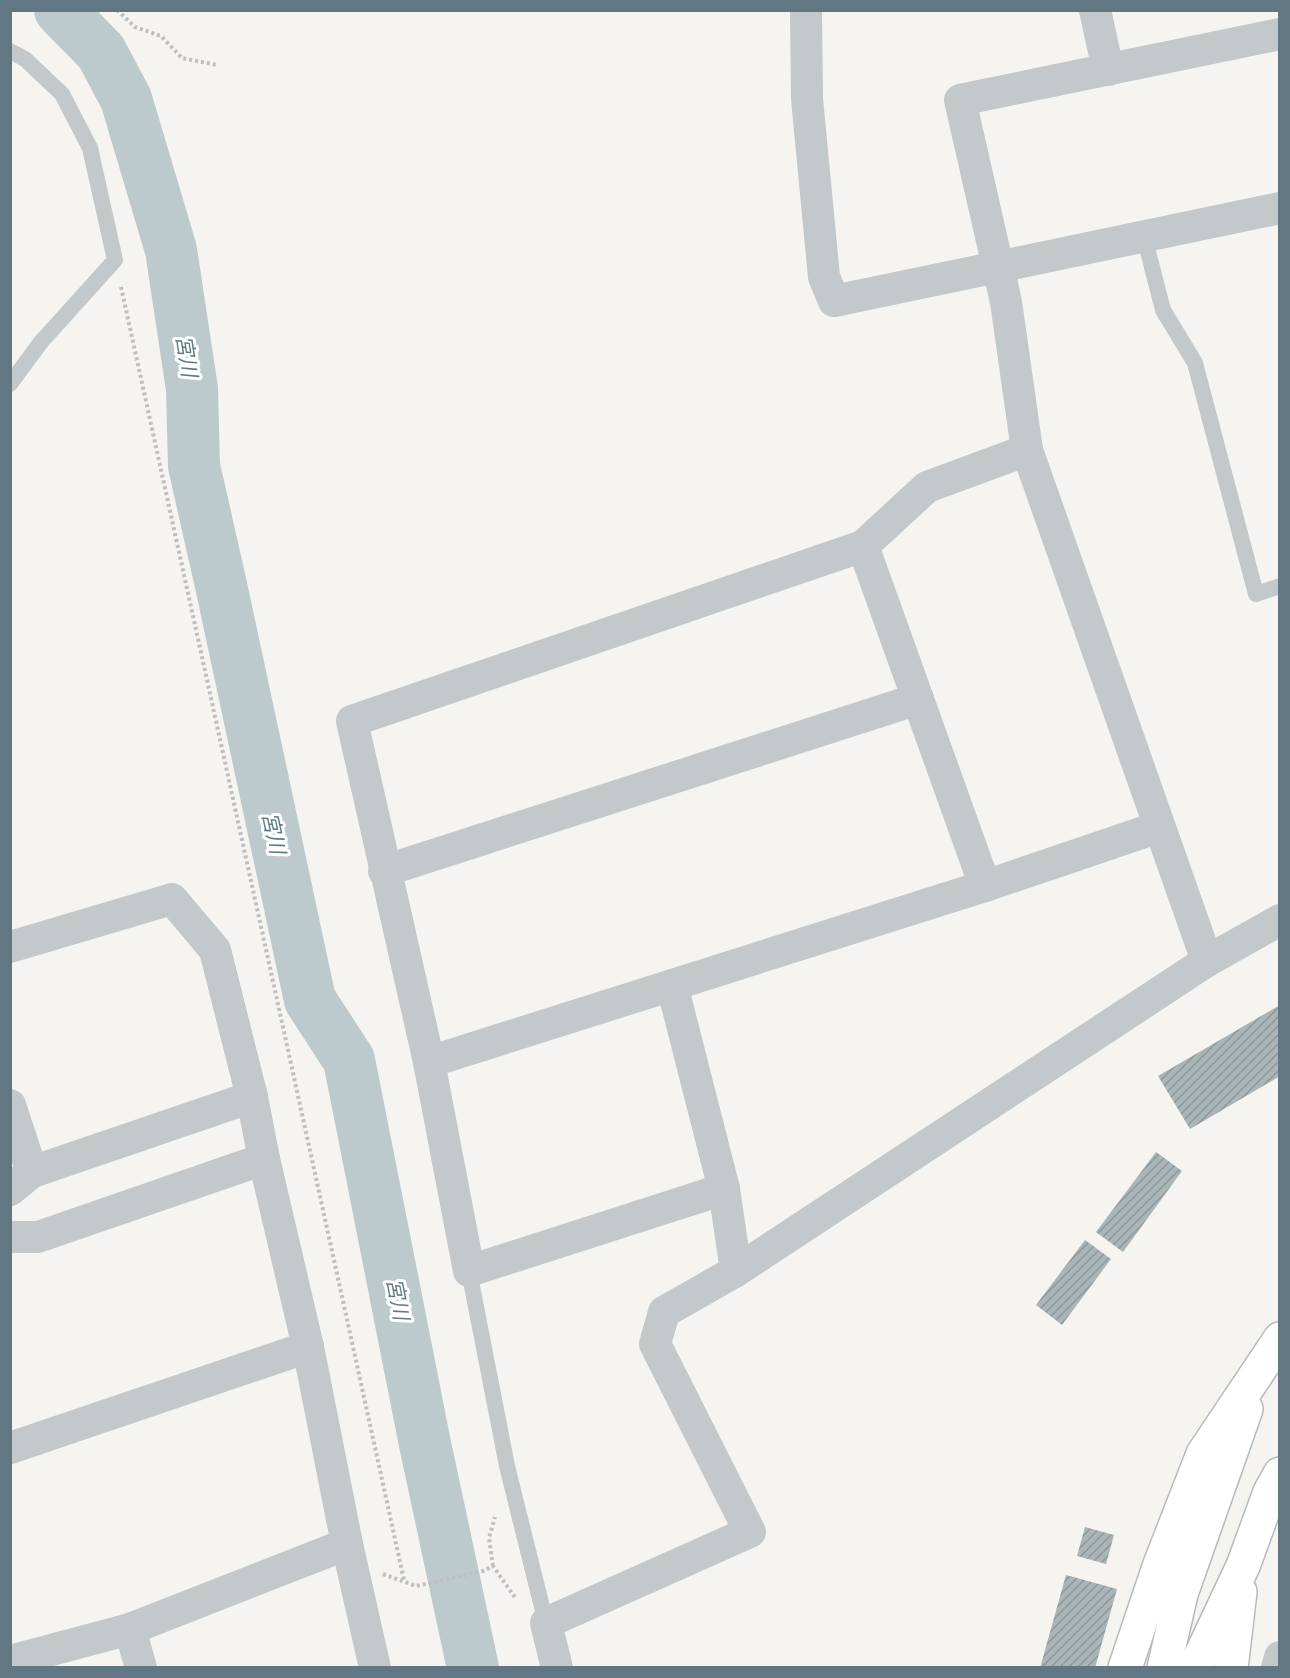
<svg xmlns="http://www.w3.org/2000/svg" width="1290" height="1678" viewBox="0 0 1290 1678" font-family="'Work Sans','Noto Sans JP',sans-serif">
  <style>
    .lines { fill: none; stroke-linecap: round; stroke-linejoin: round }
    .river { stroke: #bccace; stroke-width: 52 }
    .building { fill: url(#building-hatch) }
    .highway-casing { stroke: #b5babc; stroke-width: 36 }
    .path { stroke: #bdbfc1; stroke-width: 4; stroke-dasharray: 3 3; stroke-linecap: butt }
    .lane { stroke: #c3c8ca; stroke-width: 16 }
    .street { stroke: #c3c8ca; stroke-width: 32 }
    .highway { stroke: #fff; stroke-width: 33 }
    .labels { text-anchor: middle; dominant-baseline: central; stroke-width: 6; stroke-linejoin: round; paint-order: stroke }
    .water-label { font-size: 21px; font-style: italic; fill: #5c7b82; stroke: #fff }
  </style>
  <defs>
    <pattern id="building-hatch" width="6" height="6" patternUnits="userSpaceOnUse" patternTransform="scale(1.5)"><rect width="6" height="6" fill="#aab5b8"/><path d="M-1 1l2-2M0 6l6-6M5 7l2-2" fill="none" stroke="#8e989b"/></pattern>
  </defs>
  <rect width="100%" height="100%" fill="#f5f4f0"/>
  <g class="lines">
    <!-- river -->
    <polyline class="river" points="60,10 101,52 126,99 171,250 192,389 194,466 221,585 310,1000 349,1060 425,1444 473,1668"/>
  </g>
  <!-- building -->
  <g class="building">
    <polygon points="1280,1005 1280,1076 1190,1129 1158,1076"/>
    <polygon points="1156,1152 1182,1171 1123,1252 1096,1232"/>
    <polygon points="1085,1240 1111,1259 1062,1325 1036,1305"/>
    <polygon points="1085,1527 1114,1535 1106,1564 1077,1556"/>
    <polygon points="1066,1575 1117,1589 1095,1668 1040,1668"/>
  </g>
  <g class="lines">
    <!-- highway casing -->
    <g class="highway-casing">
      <g id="highway">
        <polyline points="1125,1668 1159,1567 1203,1454 1280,1339"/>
        <polyline points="1164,1668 1181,1594 1246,1409"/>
        <polyline points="1195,1668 1243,1566 1270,1492 1280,1474"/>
        <polyline points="1231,1668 1240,1592"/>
      </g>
    </g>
    <!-- path -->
    <g class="path">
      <polyline points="117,10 135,27 161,36 182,58 217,65"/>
      <polyline points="121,287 404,1580"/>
      <polyline points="493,1566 489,1538 495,1517"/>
      <polyline points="383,1574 416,1586 483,1571 493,1566 516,1599"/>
    </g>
    <!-- lane -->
    <g class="lane">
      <polyline points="10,51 25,59 62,94 90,148 115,260 41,342 10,384"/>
      <polyline points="1144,236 1163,310 1195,363 1256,594 1280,586"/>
      <polyline points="469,1271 507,1466 546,1623"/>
    </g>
    <!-- street -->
    <g class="street">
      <polyline points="806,10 807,99 824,277 834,301 1280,208"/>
      <polyline points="1095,10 1108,70"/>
      <polyline points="863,546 985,886"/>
      <polyline points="384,871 918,699"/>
      <polyline points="10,947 172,899 215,950 252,1097 264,1159 308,1347 347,1544 375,1668"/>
      <polyline points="1207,961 1027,450 1006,302 960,100 1280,34"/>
      <polyline points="672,985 724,1189 736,1271"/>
      <polyline points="429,1062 985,886 1159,827"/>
      <polyline points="10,1105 32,1172"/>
      <polyline points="724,1189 469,1271 429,1062 352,721 863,546 927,487 1027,450"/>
      <polyline points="10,1190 32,1172 252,1097"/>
      <polyline points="10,1237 38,1237 264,1159"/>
      <polyline points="10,1448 308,1347"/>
      <polyline points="10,1661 130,1629"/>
      <polyline points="141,1668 130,1629 347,1544"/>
      <polyline points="557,1668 546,1623 750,1532 655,1344 664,1312 736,1271 1207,961 1280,920"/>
      <polyline points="1277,1668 1280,1657"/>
    </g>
    <!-- highway -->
    <use href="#highway" class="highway"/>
  </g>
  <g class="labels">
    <!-- water labels -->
    <g class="water-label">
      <text transform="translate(187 356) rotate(81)">宮川</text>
      <text transform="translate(274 833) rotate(78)">宮川</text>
      <text transform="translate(398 1299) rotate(79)">宮川</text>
    </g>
  </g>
  <!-- border -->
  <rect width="1290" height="1678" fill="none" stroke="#617884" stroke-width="24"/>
</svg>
